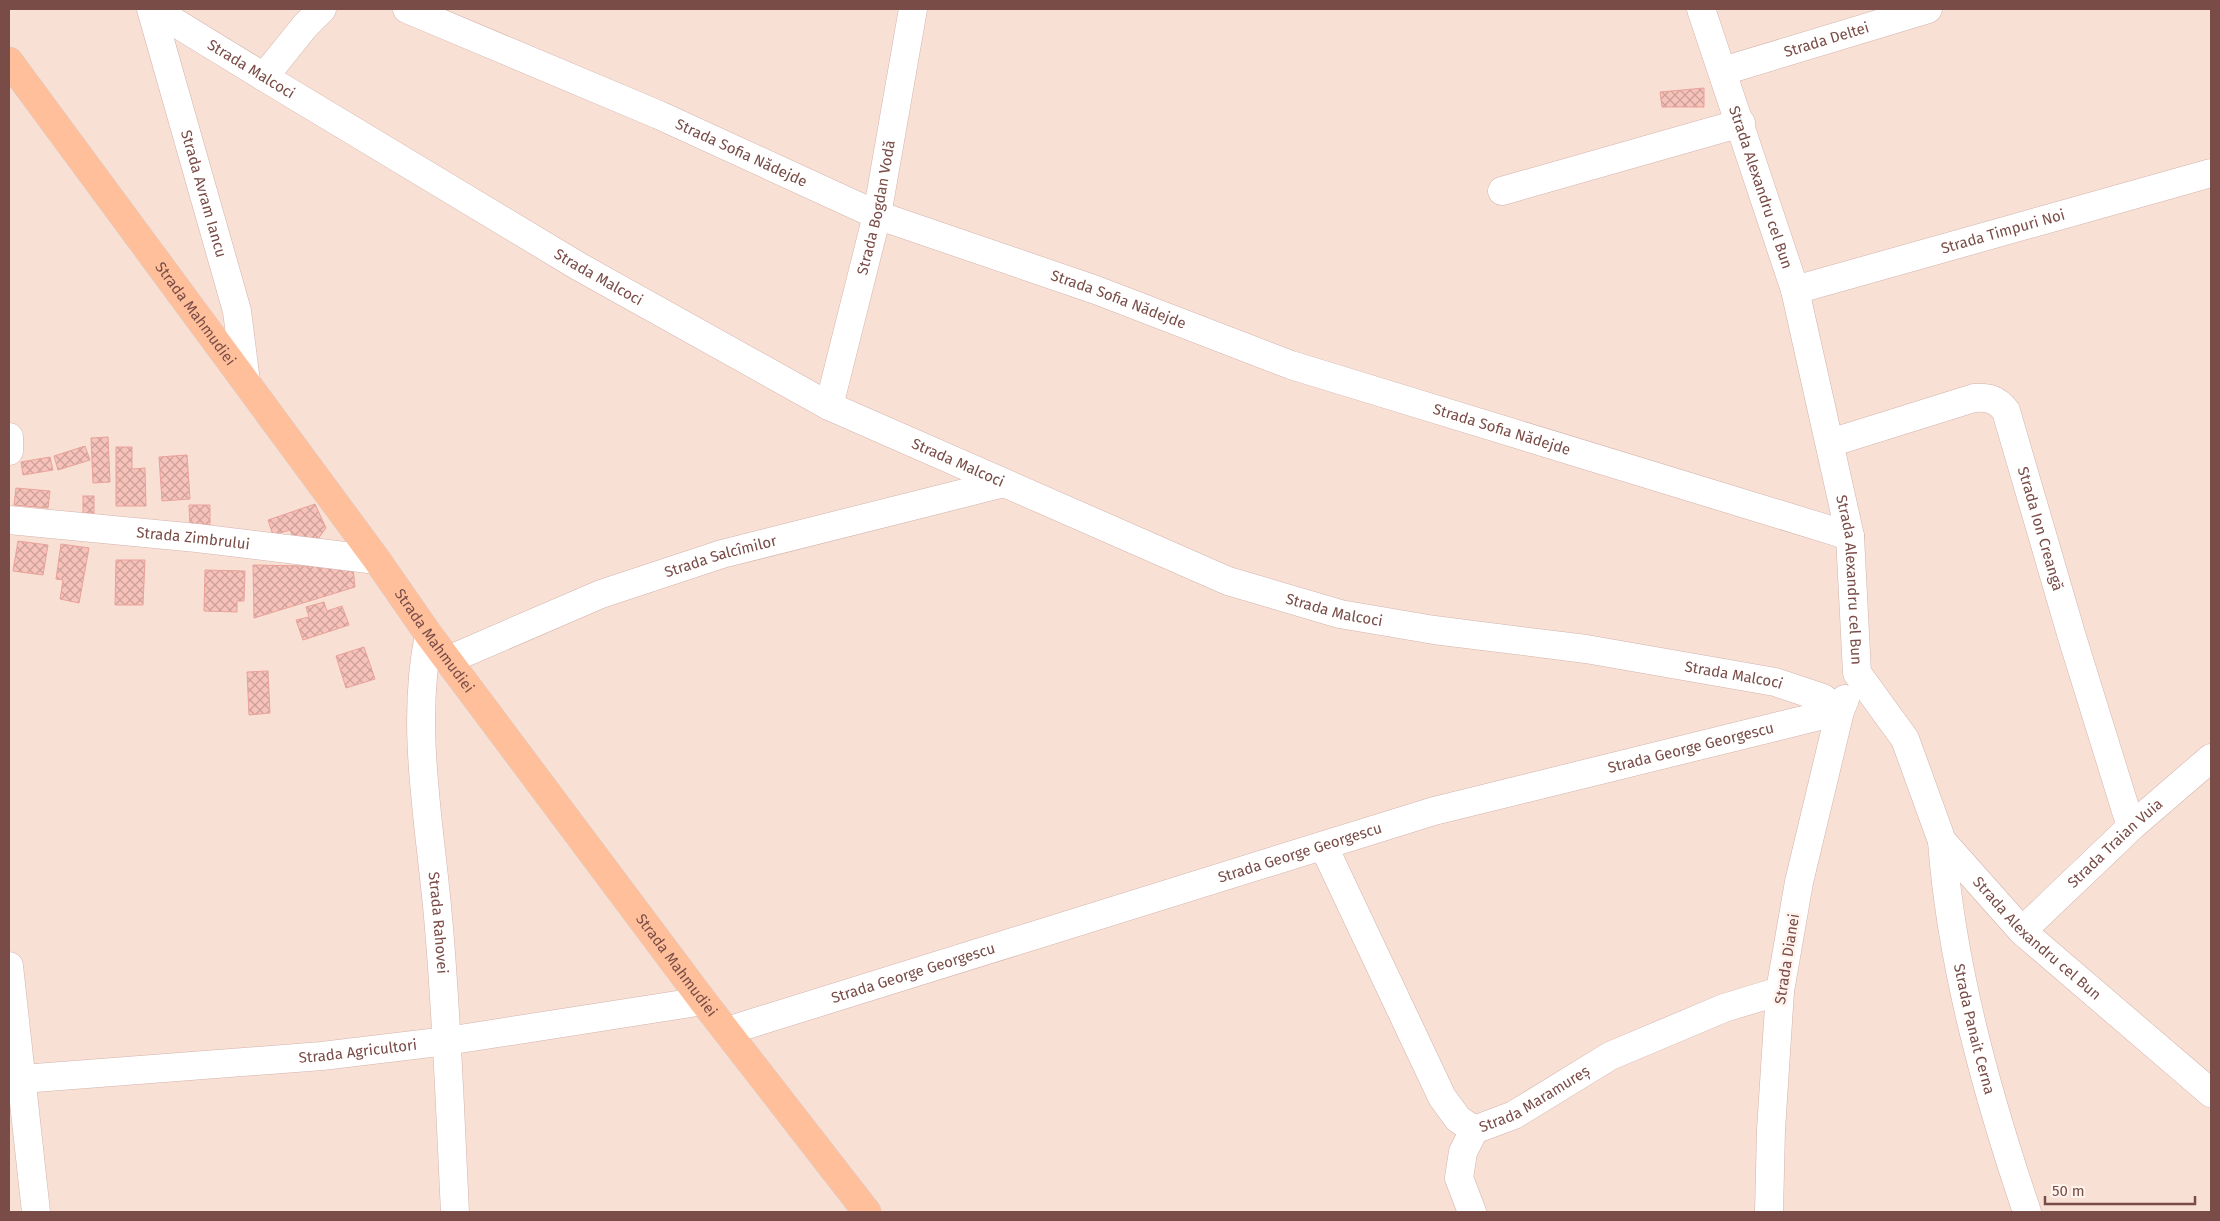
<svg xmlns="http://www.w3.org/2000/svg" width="2220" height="1221" viewBox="0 0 2220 1221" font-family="'Fira Sans',sans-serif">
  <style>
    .residential { fill: #f8e0d5 }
    .building { fill: url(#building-cross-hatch); stroke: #eaa299 }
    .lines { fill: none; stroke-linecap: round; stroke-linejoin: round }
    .minor-casing { stroke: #d3b3ac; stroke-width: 29 }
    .major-casing { stroke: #d9cdcb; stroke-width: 29 }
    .minor { stroke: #fff; stroke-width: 28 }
    .major { stroke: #ffbf9b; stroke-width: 28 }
    .labels { text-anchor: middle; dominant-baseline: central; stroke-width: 5; stroke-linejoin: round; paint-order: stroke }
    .street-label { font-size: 15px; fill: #794c47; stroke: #fff3ed }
  </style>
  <defs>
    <pattern id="building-cross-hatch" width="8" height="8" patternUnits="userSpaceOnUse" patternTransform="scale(1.25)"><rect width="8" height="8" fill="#f6c2ba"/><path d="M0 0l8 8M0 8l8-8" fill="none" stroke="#cca099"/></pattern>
  </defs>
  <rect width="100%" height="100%" fill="#feede5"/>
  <!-- residential -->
  <rect class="residential" x="9" y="9" width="2202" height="1203"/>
  <!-- building -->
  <g class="building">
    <polygon points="1704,88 1704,107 1662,107 1660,92"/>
    <polygon points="108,437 110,482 93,483 91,438"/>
    <polygon points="85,446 90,460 58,470 54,456"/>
    <polygon points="116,447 132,447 132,469 145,468 146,506 116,506"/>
    <polygon points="187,455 190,499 162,501 159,457"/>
    <polygon points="50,457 53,470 23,475 21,462"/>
    <polygon points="16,488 50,491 48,508 14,505"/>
    <rect x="83" y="496" width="11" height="17"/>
    <polygon points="315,504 326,528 315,543 295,541 290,530 273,535 268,520"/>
    <polygon points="189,505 210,505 210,525 190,526"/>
    <polygon points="18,541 48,545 43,575 13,571"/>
    <polygon points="61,544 89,548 79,603 60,599 63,580 56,579"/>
    <polygon points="116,560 145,560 143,605 115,605"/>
    <polygon points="253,565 353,567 355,587 254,618"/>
    <polygon points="205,570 245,571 244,601 237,601 237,612 204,611"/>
    <polygon points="324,602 327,611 342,606 349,625 303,640 296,620 309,617 306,607"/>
    <polygon points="364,647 375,679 346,688 336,656"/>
    <polygon points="268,671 270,713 249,715 247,672"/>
  </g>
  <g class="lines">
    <!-- minor casing -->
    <g class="minor-casing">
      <g id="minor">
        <path id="s1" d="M151,9L237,311L246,382"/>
        <path id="s2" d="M153,9L264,77L578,266L829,406L1228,581L1340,614L1434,630L1586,649L1775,682L1823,698L1840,711L1799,882L1780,991L1771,1130L1769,1212"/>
        <path id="s3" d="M407,9L659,115L877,215L1096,290L1291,365L1850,536"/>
        <path id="s4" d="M1701,9L1795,290L1850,536L1857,673L1905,739L1942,841L2022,931L2211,1093"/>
        <path id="s5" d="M1723,71L1928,9"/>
        <polyline points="264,77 305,26 322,9"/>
        <polyline points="1502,191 1741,123"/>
        <path id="s6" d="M1795,290L2211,173"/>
        <path id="s7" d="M829,406L877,215L913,9"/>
        <polyline points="9,437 9,451"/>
        <path id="s8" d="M1830,443L1974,398C1988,397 1997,399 2006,411L2072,637L2131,827"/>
        <path id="s9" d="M9,520L197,538L377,560"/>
        <path id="s10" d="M429,635C410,727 430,824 438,917C447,1015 450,1114 455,1212"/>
        <path id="s11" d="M448,660L601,594L722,554L1004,483"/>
        <path id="s12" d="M1942,841C1951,965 1987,1094 2027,1212"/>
        <polyline points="1324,847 1442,1097 1458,1119 1474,1130"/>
        <path id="s13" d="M2022,931L2131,827L2211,758"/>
        <polyline points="9,966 36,1212"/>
        <path id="s14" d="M727,1031L1434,811L1840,711L1845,699"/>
        <path id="s15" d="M9,1080L322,1056L447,1041L703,1001"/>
        <path id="s16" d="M1474,1130L1514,1115L1610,1056L1724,1008L1780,991"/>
        <polyline points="1472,1212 1459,1178 1463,1152 1474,1130"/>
      </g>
    </g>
    <!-- major casing -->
    <g class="major-casing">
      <g id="major">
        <path id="s17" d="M9,61L377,560L429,635L703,1001L867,1212"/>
      </g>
    </g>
    <!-- minor -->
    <use href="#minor" class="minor"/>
    <!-- major -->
    <use href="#major" class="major"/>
  </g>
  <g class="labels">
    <!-- street labels -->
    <g class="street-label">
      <text stroke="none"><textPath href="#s5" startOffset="108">Strada Deltei</textPath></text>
      <text stroke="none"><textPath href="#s2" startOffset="115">Strada Malcoci</textPath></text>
      <text stroke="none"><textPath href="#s3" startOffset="364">Strada Sofia Nădejde</textPath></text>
      <text stroke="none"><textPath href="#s4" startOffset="188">Strada Alexandru cel Bun</textPath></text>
      <text stroke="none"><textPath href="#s1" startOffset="192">Strada Avram Iancu</textPath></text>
      <text stroke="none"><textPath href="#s7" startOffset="204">Strada Bogdan Vodă</textPath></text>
      <text stroke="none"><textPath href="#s6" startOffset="216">Strada Timpuri Noi</textPath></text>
      <text stroke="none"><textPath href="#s2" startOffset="520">Strada Malcoci</textPath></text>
      <text stroke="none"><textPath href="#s3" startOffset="769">Strada Sofia Nădejde</textPath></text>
      <text stroke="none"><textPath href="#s17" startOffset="314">Strada Mahmudiei</textPath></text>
      <text stroke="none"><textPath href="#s3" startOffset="1174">Strada Sofia Nădejde</textPath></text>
      <text stroke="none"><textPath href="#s2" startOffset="925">Strada Malcoci</textPath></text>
      <text stroke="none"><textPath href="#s8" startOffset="310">Strada Ion Creangă</textPath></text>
      <text stroke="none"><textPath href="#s9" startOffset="185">Strada Zimbrului</textPath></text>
      <text stroke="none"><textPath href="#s11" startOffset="292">Strada Salcîmilor</textPath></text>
      <text stroke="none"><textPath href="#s4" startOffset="592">Strada Alexandru cel Bun</textPath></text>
      <text stroke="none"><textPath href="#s2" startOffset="1330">Strada Malcoci</textPath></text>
      <text stroke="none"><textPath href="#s17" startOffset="719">Strada Mahmudiei</textPath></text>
      <text stroke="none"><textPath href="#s2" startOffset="1735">Strada Malcoci</textPath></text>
      <text stroke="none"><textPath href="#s14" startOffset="1005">Strada George Georgescu</textPath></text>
      <text stroke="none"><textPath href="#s13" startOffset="128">Strada Traian Vuia</textPath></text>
      <text stroke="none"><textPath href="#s14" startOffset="600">Strada George Georgescu</textPath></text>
      <text stroke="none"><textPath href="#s10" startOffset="289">Strada Rahovei</textPath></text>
      <text stroke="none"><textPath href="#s4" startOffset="1012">Strada Alexandru cel Bun</textPath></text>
      <text transform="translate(1787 959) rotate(-81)">Strada Dianei</text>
      <text stroke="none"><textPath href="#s17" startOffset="1124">Strada Mahmudiei</textPath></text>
      <text stroke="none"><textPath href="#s14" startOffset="195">Strada George Georgescu</textPath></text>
      <text stroke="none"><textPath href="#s12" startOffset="191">Strada Panait Cerna</textPath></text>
      <text stroke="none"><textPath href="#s15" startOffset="350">Strada Agricultori</textPath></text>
      <text stroke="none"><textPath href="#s16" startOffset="68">Strada Maramureș</textPath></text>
    </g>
  </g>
  <!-- border -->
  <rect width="2220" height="1221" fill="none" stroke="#794c47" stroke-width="20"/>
  <!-- scale -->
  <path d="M2045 1196v8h150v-8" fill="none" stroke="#794c47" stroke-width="2.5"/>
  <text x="2052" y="1196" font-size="15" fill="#794c47" stroke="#fff3ed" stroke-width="4" paint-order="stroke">50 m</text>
</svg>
